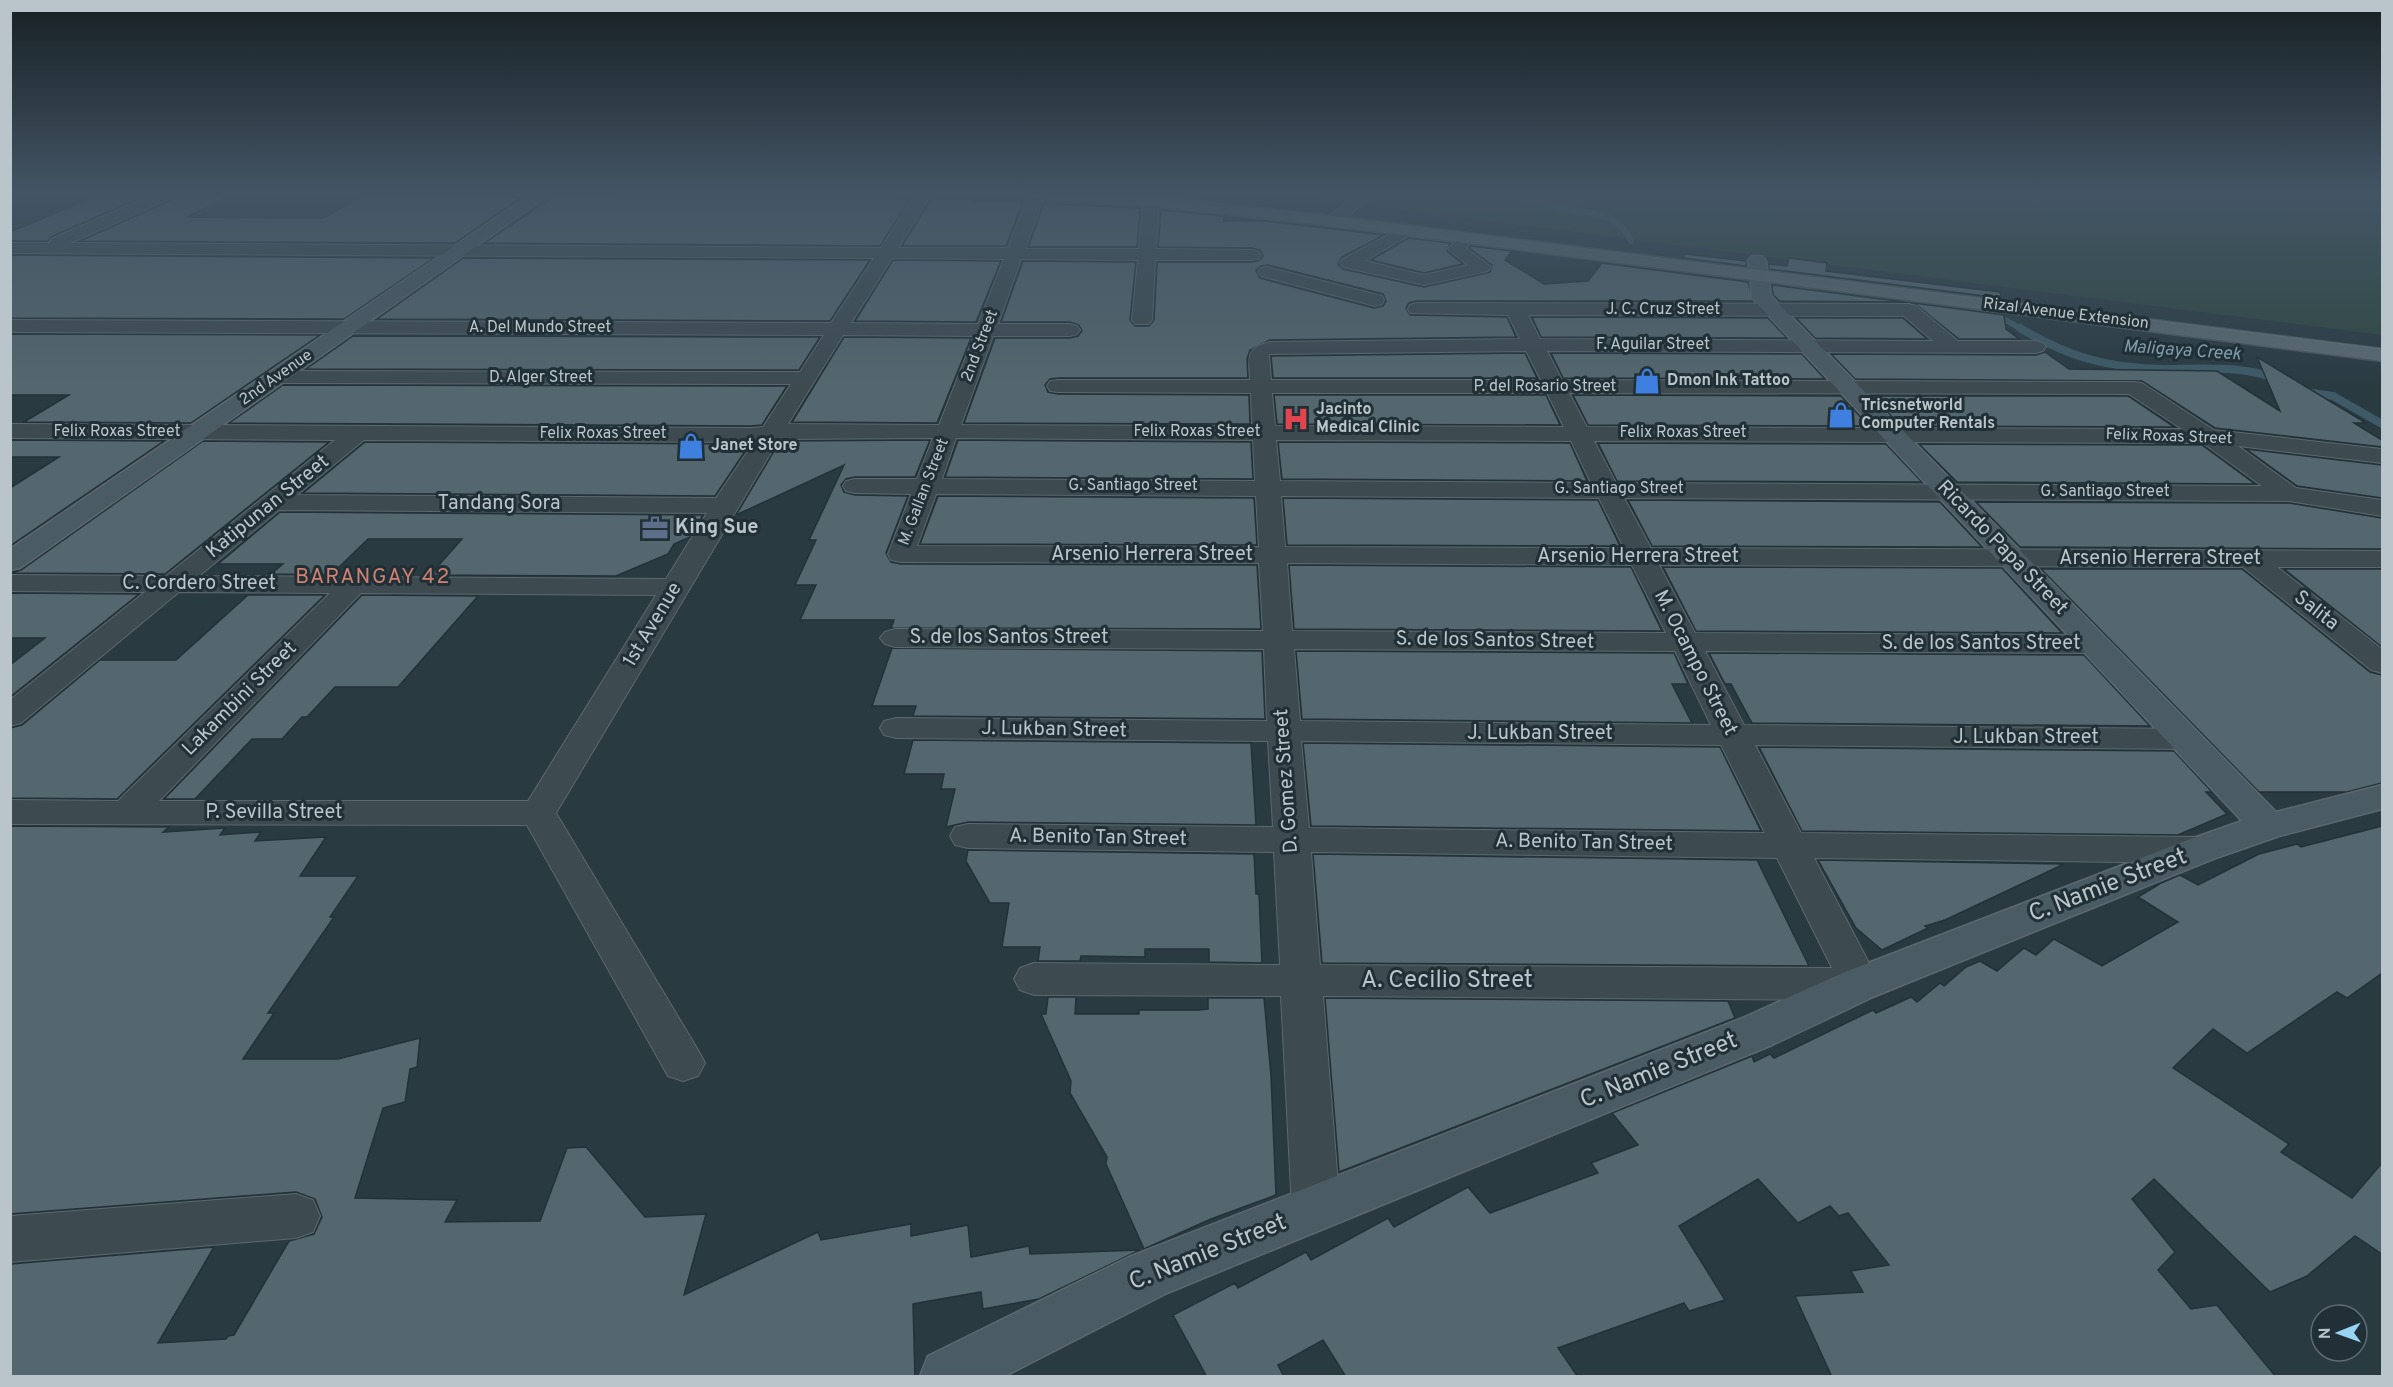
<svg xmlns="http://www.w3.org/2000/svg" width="2393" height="1387" viewBox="0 0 2393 1387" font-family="Overpass,sans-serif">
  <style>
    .green { fill: #2e4640 }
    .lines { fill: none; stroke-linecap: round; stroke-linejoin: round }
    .stream-far1 { stroke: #3e5a67; stroke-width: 6 }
    .stream { stroke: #3e5a67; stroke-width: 8 }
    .building { fill: #54676e; stroke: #233238; stroke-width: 1.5; fill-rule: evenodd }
    .street-casing { stroke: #5b686e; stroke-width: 2 }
    .secondary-casing { stroke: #5b686e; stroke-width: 3 }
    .primary-casing { stroke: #49575d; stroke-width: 3 }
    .street { fill: #3d4b51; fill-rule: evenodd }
    .secondary { fill: #4b5b64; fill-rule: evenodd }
    .primary { fill: #5b6a71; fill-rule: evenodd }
    .tram { stroke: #5f7077; stroke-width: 1.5 }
    .labels { text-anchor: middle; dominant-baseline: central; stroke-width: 6; stroke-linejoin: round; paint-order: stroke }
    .far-street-label { font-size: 16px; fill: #bac5cb; stroke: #213036 }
    .far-poi-label { font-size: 16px; font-weight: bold; fill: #bac5cb; stroke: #213036; text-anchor: start }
    .far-water-label { font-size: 18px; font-style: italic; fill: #7d9dab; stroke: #213036 }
    .street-label { font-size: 20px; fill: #bac5cb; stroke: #213036 }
    .poi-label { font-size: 20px; font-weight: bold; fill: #bac5cb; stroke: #213036; text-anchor: start }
    .neighbourhood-label { font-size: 21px; letter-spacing: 1.5px; fill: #cf8070; stroke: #213036 }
    .near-street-label { font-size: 24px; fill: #bac5cb; stroke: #213036 }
  </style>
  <rect width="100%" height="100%" fill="#293a41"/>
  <!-- green -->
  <polygon class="green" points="1276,194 2382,194 2382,335"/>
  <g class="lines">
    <!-- stream-far1 -->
    <g class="stream-far1">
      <path d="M1530,194C1539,200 1549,206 1560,208C1588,214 1617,210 1631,241"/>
      <polyline points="1766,295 1805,286 1816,287"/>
      <polyline points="1971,307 2000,317 2023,330"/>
    </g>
    <!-- stream -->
    <g class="stream">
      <path d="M2020,328C2068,357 2107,368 2164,369C2203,369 2240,365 2277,379"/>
      <polyline points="2305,392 2333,396 2382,424"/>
    </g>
  </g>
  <!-- building -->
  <g class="building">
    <polygon points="101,194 149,194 50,237 48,241 10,241 10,232"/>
    <polygon points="177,194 234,194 187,217 323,218 364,196 522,197 455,243 80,241 174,199"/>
    <polygon points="555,196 607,196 605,197 910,199 880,246 484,243"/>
    <polygon points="931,199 974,199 973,201 1023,201 1006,246 902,246"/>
    <polygon points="1044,204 1140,208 1137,247 1028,247"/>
    <path d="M1161,210L1224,216V221H1264L1384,235L1342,257L1338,264L1343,269L1424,287L1490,272L1492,265L1469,248L1471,246L1512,251L1505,260L1544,284L1588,281L1602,263L1748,282L1753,301H1416L1409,303L1406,308L1410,315L1507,317L1516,337L1270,340L1250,350L1247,359L1248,378H1058L1050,379L1045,385L1048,392L1058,394L1249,395L1250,424L964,423L995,338H1070L1078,336L1082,331L1079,325L1070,322H1001L1023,261L1136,262L1130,320L1135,326H1149L1154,320L1157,262H1252L1258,261L1263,256L1260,250L1252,248L1158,247ZM1268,265L1383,294L1386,301L1383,306L1374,308L1260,278L1256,271L1261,266Z"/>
    <polygon points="1409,238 1450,243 1447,251 1463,264 1424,273 1371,260"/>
    <polygon points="1685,254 1746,261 1746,266 1683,258"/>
    <polygon points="10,255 434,258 344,319 10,318"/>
    <polygon points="463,258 870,260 830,321 377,319"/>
    <polygon points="1789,258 1827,263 1826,271 2000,292 2001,298 1769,269 1769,264 1787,266"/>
    <polygon points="893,260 1001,261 976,322 855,321"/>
    <polygon points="1772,285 1904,302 1780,301 1773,295"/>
    <polygon points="1914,303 2004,315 2006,329 2019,339 1959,339"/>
    <polygon points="1532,317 1768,318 1787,338 1541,337"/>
    <polygon points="1796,318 1903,318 1927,339 1815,338"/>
    <polygon points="10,334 320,335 191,423 24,422 69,395 10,395"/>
    <polygon points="353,336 820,337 799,370 306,369"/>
    <polygon points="844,337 971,338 937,423 792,422"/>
    <polygon points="2045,352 2069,369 2217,371 2280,411 2257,357 2366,423 2354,423 2382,440 2382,447 2215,428 2142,381 1855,379 1831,354 2036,355"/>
    <polygon points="1525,353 1537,378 1273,378 1271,356"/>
    <polygon points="1551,353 1802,354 1825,379 1563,378"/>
    <polygon points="283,385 787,386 762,425 751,426 229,423"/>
    <polygon points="1274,395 1546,395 1560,425 1277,424"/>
    <polygon points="1573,395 1841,396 1869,426 1588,425"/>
    <polygon points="1872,396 2128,396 2174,427 1901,426"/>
    <polygon points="10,440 164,441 10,546 10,488 59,457 10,457"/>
    <polygon points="930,440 915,477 855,477 846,479 841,485 844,492 855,495 908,496 886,553 891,562 901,564 1257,565 1261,629 891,628 894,620 800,620 816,585 795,585 816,540 809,540 844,465 736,515 780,441"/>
    <polygon points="958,440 1251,442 1253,479 945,477"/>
    <polygon points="203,441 329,442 165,574 10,573 21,570"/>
    <polygon points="365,442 750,444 715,496 303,493"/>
    <polygon points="1278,442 1570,443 1587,481 1282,479"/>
    <polygon points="1598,443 1886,444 1922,482 1617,481"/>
    <polygon points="1919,444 2202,445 2255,484 1957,482"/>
    <polygon points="2246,449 2382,465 2382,498 2297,486"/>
    <polygon points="938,496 1254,498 1257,545 920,544"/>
    <polygon points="1283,498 1598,500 1620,546 1287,545"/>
    <polygon points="1628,500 1940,502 1982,547 1652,546"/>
    <polygon points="1976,502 2289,503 2382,518 2382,549 2020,547"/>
    <polygon points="280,512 703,515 690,537 674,544 668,554 616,576 430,575 462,539 368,539 331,575 271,574 283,564 218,564"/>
    <polygon points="1289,565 1631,567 1662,631 1294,629"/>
    <polygon points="1663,567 2002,568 2062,633 1696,631"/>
    <polygon points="2041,569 2242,569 2370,672 2382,675 2382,783 2347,792 2259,792"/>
    <polygon points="2284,569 2382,569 2382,647"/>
    <polygon points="10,593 139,594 10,697 10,665 45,638 10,638"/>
    <polygon points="248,595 325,595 117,799 10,798 10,728 22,725 100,660 176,660"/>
    <polygon points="362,595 478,596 398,687 335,687 307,717 302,717 282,739 252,739 195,799 164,799"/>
    <polygon points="892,648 1262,651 1265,719 913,716 916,706 872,706"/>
    <polygon points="1296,651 1674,653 1688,684 1672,684 1692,723 1302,719"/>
    <polygon points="1709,653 2084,655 2150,726 1752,723 1731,684 1725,684"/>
    <polygon points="913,740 1251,743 1256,825 968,822 946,827 955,789 941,789 944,774 904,774"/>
    <polygon points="1303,743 1720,747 1761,831 1311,826"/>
    <polygon points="1759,747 2174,751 2212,792 2206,792 2227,814 2178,835 1802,831"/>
    <polygon points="10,826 169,827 163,832 225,828 220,835 261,832 255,841 326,837 300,876 358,876 330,917 334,917 268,1013 274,1013 243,1059 338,1059 420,1038 417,1067 410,1069 405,1102 383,1108 355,1198 457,1200 445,1222 540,1221 567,1148 586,1147 645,1217 706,1214 684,1295 818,1232 821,1240 911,1224 911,1236 968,1225 971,1257 1029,1246 1030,1254 1140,1250 1039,1299 983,1309 981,1292 913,1304 915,1377 10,1377 10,1264 214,1247 158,1343 226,1339 228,1336 234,1335 289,1241 314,1234 322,1217 315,1199 296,1192 10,1214"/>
    <polygon points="2382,826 2382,973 2347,998 2337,992 2247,1053 2213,1029 2173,1068 2289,1144 2281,1152 2352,1198 2382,1163 2382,1254 2355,1236 2307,1276 2270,1292 2154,1179 2132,1199 2175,1252 2158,1270 2191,1309 2217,1305 2276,1377 1832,1377 1795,1296 1863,1292 1851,1271 1889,1265 1848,1213 1839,1216 1830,1206 1798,1223 1758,1179 1679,1226 1725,1300 1689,1311 1684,1303 1558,1348 1578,1377 1346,1377 1323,1340 1278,1365 1284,1377 1207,1377 1173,1315 1235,1283 1238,1288 1306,1252 1311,1260 1388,1218 1394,1227 1468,1187 1490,1213 1598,1173 1591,1163 1638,1145 1612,1113 1752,1056 1754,1062 1770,1054 1774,1058 1873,1010 1876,1013 1911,997 1917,1002 1940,983 1944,986 1966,967 1980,961 1997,971 2024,948 2036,955 2054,939 2102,966 2178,922 2138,897 2161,883 2180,875 2198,885 2259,854 2297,844 2301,847"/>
    <polygon points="968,850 1254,854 1256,894 1259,894 1262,963 1209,962 1209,949 1145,949 1145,957 1081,956 1080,961 1038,961 1040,947 1002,947 1009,903 990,903 966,861"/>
    <polygon points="1313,854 1757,860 1809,966 1322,963"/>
    <polygon points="1818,860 2064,864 1945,920 1925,926 1928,928 1882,950 1856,928"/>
    <polygon points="1048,997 1076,997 1075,1014 1139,1014 1139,1010 1199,1010 1208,1009 1208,998 1264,998 1271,1076 1276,1195 1211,1219 1144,1249 1106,1164 1107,1157 1070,1093 1071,1081 1041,1014 1046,1014"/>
    <polygon points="1325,998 1728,1001 1735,1018 1339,1172"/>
  </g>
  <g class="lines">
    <!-- street casing -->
    <g class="street-casing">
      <g id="street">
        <path d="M155,194H175L173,197L70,243L881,248L916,194H931L898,248H1008L1029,194H1045L1025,249H1139L1143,201L1151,196L1159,201L1156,249L1252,250L1258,251L1261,255L1258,259L1252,260H1155L1152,320L1149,324H1135L1132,320L1138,260L1021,259L998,324H1070L1077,326L1080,330L1077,334L1070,336H993L961,425L1252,426L1251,393L1058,392L1050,391L1047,386L1050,381L1058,380H1250C1249,357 1245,348 1270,342L1520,339L1508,315L1410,313L1408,309L1410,305L1417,303L1909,304L1916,306L1958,341H2036L2043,343L2046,347L2043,351L2036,353L1547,351L1562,380L2134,382L2142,383L2214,430L2382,449V463L2238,446L2296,488L2382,500V516L2289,501L1624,498L1651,548L2382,551V567H2277L2382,649V673L2371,670L2243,567L1659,565L1695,633L2094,635L2105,638L2109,644L2105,650L2094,653L1705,651L1744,725L2185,729L2197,732L2201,739L2197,746L2185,749L1755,745L1801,833L2199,837L2212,841L2217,850L2212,859L2199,863L1814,858L1880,984L1874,995L1860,1000L1323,996L1340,1209L1333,1224L1316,1231L1299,1224L1292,1209L1281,996L1034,995L1020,990L1014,979L1020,968L1034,963L1280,965L1274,852L968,848L955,845L950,836L955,827L968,824L1273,827L1268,741L896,738L884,735L880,728L884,721L896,718L1267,721L1264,649L895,647L885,644L880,638L885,632L895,629L1263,631L1259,563L901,562L891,560L888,554L911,494L855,493L846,491L843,486L846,481L855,479H917L933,438L779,439L556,813L698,1050L705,1063L698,1076L683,1081L668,1076L527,825L10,824V800L118,801L330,593L179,592L21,723L10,726V700L145,592L10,591V575L166,576L335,440L10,438V424L751,428L763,427L791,384L277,383L270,381L266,377L270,373L277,371L800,372L824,335L10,332V320L831,323L874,258L10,253V243H49L51,239ZM892,258L1004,259L978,324L851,323ZM1528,315L1904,316L1933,341L1540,339ZM843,335L974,336L939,425L788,424ZM1526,351L1541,380H1271L1269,354ZM1272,393H1547L1564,427L1275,426ZM1569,393L2129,394L2182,429L1587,427ZM956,438L1253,440L1255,481L942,479ZM364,440L751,442H754L716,498L297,495ZM1276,440L1571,441L1591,483L1280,481ZM1594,441L2203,443L2262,486L1616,483ZM936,494L1256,496L1259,547L917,546ZM1281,496L1599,498L1624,548L1285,547ZM279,510L707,513L666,579L199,576ZM1287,563L1632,565L1666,633L1292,631ZM361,593L656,595L528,801H159ZM1294,649L1675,651L1711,725L1300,721ZM1301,741L1721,745L1765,833L1309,828ZM1311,852L1777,858L1832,968L1320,965Z"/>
        <polygon points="1357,194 1374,194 1339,224 1327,224 1325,221 1327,218"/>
        <polygon points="1405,226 1413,231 1411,234 1365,261 1424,275 1468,265 1448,249 1462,234 1468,233 1476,238 1466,248 1491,267 1488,271 1424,285 1343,267 1340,263 1343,259"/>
        <polygon points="1267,267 1382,296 1384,300 1382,304 1375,306 1261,276 1258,272 1261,268"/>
        <polygon points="296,1194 313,1200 320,1216 313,1232 296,1238 10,1262 10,1216"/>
      </g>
    </g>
    <!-- secondary casing -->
    <g class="secondary-casing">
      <g id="secondary">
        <polygon points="531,194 550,194 20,568 10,570 10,549"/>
        <polygon points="1757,256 1763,257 1766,261 1771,296 2276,812 2382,785 2382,809 2279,836 2213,859 1875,996 1772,1045 1167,1293 1005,1376 920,1376 928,1356 1129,1257 1740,1019 1845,972 2185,841 2242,821 1755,301 1752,297 1748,261 1751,257"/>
      </g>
    </g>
    <!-- primary casing -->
    <g class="primary-casing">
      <polygon id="primary" points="1025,194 1151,196 1333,216 2382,349 2382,361 1333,226 1151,206 1033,199"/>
    </g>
    <!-- street -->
    <use href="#street" class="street"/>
    <!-- secondary -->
    <use href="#secondary" class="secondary"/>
    <!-- primary -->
    <use href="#primary" class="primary"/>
    <!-- tram -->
    <polyline class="tram" points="1089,194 1223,204 2382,349"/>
  </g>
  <!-- sky -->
  <linearGradient id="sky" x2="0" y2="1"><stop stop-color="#172024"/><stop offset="0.5" stop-color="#435565"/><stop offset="1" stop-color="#435565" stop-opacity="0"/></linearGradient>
  <rect width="2393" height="388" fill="url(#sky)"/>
  <!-- icons -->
  <defs>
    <g id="shop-bare" transform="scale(2.07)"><path d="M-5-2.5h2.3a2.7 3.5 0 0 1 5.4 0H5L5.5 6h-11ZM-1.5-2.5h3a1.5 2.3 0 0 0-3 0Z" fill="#3f7fe0" stroke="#213036" stroke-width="2.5" paint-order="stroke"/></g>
    <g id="hospital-bare" transform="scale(2.07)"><path d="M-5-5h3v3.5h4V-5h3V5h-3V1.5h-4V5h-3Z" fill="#e0444e" stroke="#213036" stroke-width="2.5" paint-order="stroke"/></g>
    <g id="office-bare" transform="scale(2.07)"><path d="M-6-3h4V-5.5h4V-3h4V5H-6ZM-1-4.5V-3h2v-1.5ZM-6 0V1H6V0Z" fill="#5c6f8a" stroke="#213036" stroke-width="2.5" paint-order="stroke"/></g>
  </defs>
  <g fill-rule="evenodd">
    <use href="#shop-bare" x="1647" y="381"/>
    <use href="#shop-bare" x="1841" y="415"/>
    <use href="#hospital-bare" x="1296" y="419"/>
    <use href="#shop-bare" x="691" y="446"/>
    <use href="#office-bare" x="655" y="528"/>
  </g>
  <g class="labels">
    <!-- far-street labels -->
    <g class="far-street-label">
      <text x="1663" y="310">J. C. Cruz Street</text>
      <text transform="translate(2066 314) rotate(7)">Rizal Avenue Extension</text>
      <text x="540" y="328">A. Del Mundo Street</text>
      <text x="1653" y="345">F. Aguilar Street</text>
      <text transform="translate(980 346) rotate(-69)">2nd Street</text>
      <text transform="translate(276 378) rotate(-35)">2nd Avenue</text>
      <text x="541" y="378">D. Alger Street</text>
      <text x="1545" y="387">P. del Rosario Street</text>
      <text x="117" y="432">Felix Roxas Street</text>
      <text x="1197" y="432">Felix Roxas Street</text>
      <text x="1683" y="433">Felix Roxas Street</text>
      <text x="603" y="434">Felix Roxas Street</text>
      <text transform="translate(2169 437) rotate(2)">Felix Roxas Street</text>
      <text x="1133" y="486">G. Santiago Street</text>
      <text x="1619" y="489">G. Santiago Street</text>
      <text transform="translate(924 492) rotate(-69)">M. Gallan Street</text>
      <text x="2105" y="492">G. Santiago Street</text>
    </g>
    <!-- far-poi labels -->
    <g class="far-poi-label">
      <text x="1667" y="381">Dmon Ink Tattoo</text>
      <text x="1861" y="406">Tricsnetworld<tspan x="1861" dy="18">Computer Rentals</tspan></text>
      <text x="1316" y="410">Jacinto<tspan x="1316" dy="18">Medical Clinic</tspan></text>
      <text x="711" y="446">Janet Store</text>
    </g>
    <!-- far-water labels -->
    <g class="far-water-label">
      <text transform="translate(2182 351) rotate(4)">Maligaya Creek</text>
    </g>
    <!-- street labels -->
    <g class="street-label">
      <text x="499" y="504">Tandang Sora</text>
      <text transform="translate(268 507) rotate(-39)">Katipunan Street</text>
      <text transform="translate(2002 548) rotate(46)">Ricardo Papa Street</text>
      <text x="1152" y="555">Arsenio Herrera Street</text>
      <text x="1638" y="557">Arsenio Herrera Street</text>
      <text x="2160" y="559">Arsenio Herrera Street</text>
      <text x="199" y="584">C. Cordero Street</text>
      <text transform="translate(2316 611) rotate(38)">Salita</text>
      <text transform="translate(653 625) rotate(-59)">1st Avenue</text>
      <text x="1009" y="638">S. de los Santos Street</text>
      <text transform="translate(1495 641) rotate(1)">S. de los Santos Street</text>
      <text x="1981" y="644">S. de los Santos Street</text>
      <text transform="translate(1695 663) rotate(63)">M. Ocampo Street</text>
      <text transform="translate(240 699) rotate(-45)">Lakambini Street</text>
      <text transform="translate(1054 730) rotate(1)">J. Lukban Street</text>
      <text x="1540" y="734">J. Lukban Street</text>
      <text x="2026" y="738">J. Lukban Street</text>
      <text transform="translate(1287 781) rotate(-94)">D. Gomez Street</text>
      <text x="274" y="813">P. Sevilla Street</text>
      <text transform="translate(1098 838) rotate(1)">A. Benito Tan Street</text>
      <text transform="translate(1584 843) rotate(1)">A. Benito Tan Street</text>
    </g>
    <!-- poi labels -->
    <g class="poi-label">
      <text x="675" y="528">King Sue</text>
    </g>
    <!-- neighbourhood labels -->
    <g class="neighbourhood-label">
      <text x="373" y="577">BARANGAY 42</text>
    </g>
    <!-- near-street labels -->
    <g class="near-street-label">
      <text transform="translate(2108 886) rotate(-21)">C. Namie Street</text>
      <text x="1447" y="981">A. Cecilio Street</text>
      <text transform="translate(1659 1071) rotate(-22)">C. Namie Street</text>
      <text transform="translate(1208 1253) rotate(-22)">C. Namie Street</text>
    </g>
  </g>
  <!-- border -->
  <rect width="2393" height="1387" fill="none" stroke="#bac5cb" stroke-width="24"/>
  <!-- north arrow -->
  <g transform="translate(2339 1333) rotate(269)"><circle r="28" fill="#213036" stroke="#5e6c72" stroke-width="1.5"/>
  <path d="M0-4.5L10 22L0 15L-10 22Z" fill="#98d3f2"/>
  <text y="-9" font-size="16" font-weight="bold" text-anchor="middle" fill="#bac5cb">N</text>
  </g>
</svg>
